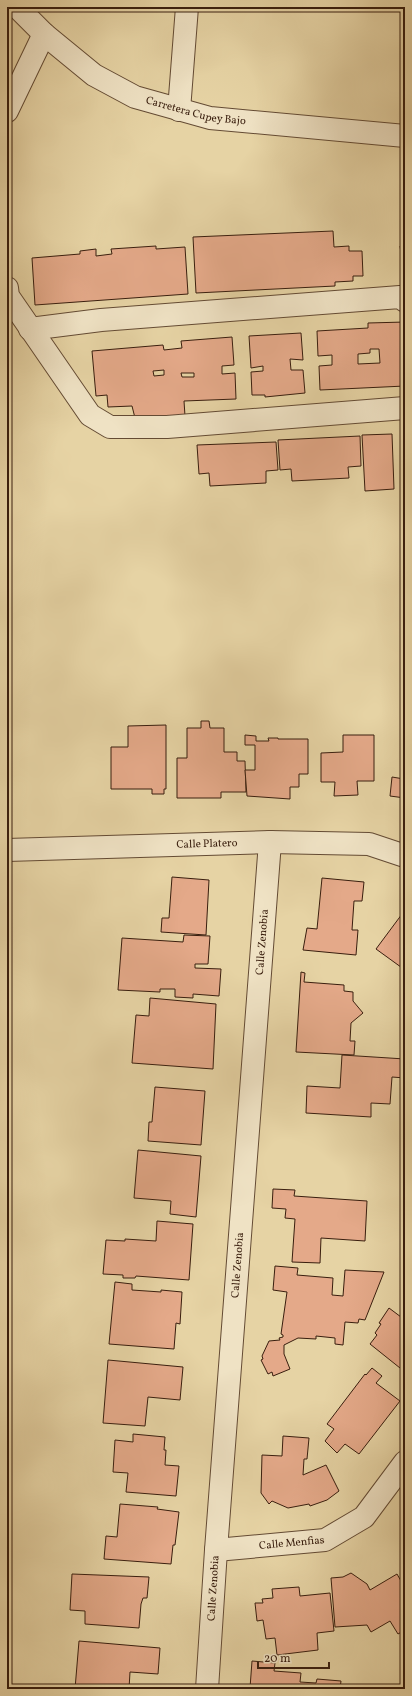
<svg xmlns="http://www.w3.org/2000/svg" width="412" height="1696" viewBox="0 0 412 1696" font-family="Vollkorn,serif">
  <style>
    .building { fill: #e4a989; stroke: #391e0e; fill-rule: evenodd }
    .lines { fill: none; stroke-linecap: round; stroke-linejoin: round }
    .minor-casing { stroke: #644b34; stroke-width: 24 }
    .minor { stroke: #efe2c4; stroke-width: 22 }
    .labels { text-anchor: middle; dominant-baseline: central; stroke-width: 3; stroke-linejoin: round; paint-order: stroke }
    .street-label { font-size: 11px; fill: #391e0e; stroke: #efe2c4 }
  </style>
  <rect width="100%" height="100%" fill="#e6d3a4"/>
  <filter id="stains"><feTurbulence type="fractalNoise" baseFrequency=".005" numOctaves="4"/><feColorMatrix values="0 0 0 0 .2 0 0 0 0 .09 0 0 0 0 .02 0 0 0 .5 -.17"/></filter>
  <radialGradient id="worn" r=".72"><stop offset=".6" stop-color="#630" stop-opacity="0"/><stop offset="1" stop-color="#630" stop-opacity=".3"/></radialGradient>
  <!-- building -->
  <g class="building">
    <polygon points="333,231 334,247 349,246 349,251 362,251 363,276 353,276 353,281 335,282 335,286 196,293 193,237"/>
    <polygon points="405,245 405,275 404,275 400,246"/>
    <polygon points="156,246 156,249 185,247 188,294 35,305 32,258 80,254 80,251 96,249 96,256 112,254 111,249"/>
    <path d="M405,322V386L320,390L319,366L332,365V355L318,356L317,331L368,328V323ZM370,349H379L380,363L358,364V354L370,353Z"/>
    <polygon points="301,333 303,360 290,359 291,370 303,370 305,393 265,397 265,395 252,395 251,372 263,371 263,366 251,368 249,336"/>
    <path d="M232,337L234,365L222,366V374L235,373L236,399L184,401L185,416L135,418L132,406L108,407L107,395L96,396L92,351L163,345L164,350L182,348L181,341ZM164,370V375L154,376L153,371ZM181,373H194V377H182Z"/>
    <polygon points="392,434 394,489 365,491 362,435"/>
    <polygon points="360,436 361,466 348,467 349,478 292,481 291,469 280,470 278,440"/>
    <polygon points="276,442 278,470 266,471 266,483 210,486 209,473 199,474 197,445"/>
    <polygon points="201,721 209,721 210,728 224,728 224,752 237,752 237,761 245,761 246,792 221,792 221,798 177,798 177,758 187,758 187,728 201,728"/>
    <polygon points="166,725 166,789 164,789 164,794 152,794 152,789 111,789 111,747 128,747 128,726"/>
    <polygon points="245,735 256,736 256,741 269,741 268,738 278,738 278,739 308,739 308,774 299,774 299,787 290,787 290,799 247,796 245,770 255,770 255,745 245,745"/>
    <polygon points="343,735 374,735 374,781 357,781 358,795 334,796 335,782 321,782 321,753 343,752"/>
    <polygon points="405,771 405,798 390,796 392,777 404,779"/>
    <polygon points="172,877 209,880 206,935 161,932 162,918 169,918"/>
    <polygon points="322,878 364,882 362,901 354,901 352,930 358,930 356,955 303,950 307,928 317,929"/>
    <polygon points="405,910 405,970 376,949"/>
    <polygon points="184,935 210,936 208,964 195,964 195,968 221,969 219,996 193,994 193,998 175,997 175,989 160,989 160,992 118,990 122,938 183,942"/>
    <polygon points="301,972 305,973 304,982 344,985 344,991 353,992 353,1001 363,1013 351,1023 350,1041 355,1041 354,1055 296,1052"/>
    <polygon points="150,998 216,1004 213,1069 132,1063 136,1015 149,1016"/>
    <polygon points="342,1055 405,1059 405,1078 392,1077 390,1104 371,1103 371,1117 306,1113 307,1086 340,1088"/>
    <polygon points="155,1087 205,1091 201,1145 148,1141 149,1122 152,1122"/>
    <polygon points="138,1150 201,1156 196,1217 170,1214 171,1201 134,1198"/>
    <polygon points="273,1189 295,1190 294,1196 367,1201 365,1241 321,1238 320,1263 292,1262 295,1219 285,1218 286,1209 272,1208"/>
    <polygon points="157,1221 193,1224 189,1280 136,1276 135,1278 123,1278 123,1275 103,1274 106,1240 125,1241 125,1239 156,1241"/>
    <polygon points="275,1266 298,1268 297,1275 333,1278 332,1295 343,1296 345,1270 384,1272 365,1320 359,1319 358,1323 345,1322 343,1345 335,1344 335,1338 316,1336 316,1339 298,1338 284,1345 284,1354 290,1369 273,1376 272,1372 268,1374 261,1360 263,1359 262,1356 269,1341 280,1340 279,1338 283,1337 283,1335 281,1334 287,1292 273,1290"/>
    <polygon points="115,1282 132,1284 132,1290 161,1292 161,1290 182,1292 180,1324 176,1323 174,1349 109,1344"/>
    <polygon points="389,1308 405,1320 405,1372 370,1344 377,1335 375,1333 381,1324 379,1323"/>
    <polygon points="108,1360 183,1367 180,1400 148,1397 145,1426 103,1423"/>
    <polygon points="372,1368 382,1376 376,1383 400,1401 359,1454 345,1444 337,1453 325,1441 334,1429 327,1424 365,1374 366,1375"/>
    <polygon points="133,1434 165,1437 164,1450 166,1450 165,1465 179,1466 176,1496 126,1492 128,1473 113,1472 115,1440 133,1442"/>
    <polygon points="283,1436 309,1438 307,1459 304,1459 303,1475 326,1465 339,1491 327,1500 310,1506 309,1504 288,1508 272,1501 269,1504 261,1493 262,1455 282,1456"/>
    <polygon points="120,1504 158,1507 157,1509 179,1512 175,1545 173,1545 171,1564 104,1559 106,1536 117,1537"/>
    <polygon points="351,1573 367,1584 370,1590 397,1574 405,1588 405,1630 398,1634 390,1621 371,1632 367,1625 335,1627 331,1578 343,1577"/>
    <polygon points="72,1574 149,1577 147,1598 143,1598 141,1604 139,1628 85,1624 85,1611 70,1610"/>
    <polygon points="299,1587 300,1596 330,1593 334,1631 317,1633 318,1650 277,1655 275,1638 266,1639 263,1620 257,1621 255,1603 263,1603 262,1599 273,1598 272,1589"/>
    <polygon points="79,1641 160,1648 158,1674 130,1672 129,1689 75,1689"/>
    <polygon points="252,1661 275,1663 274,1671 301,1673 300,1682 316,1683 317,1679 341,1681 340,1689 250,1688"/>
  </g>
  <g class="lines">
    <!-- minor casing -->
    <g class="minor-casing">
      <g id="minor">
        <path id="s1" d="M17,7L44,34L94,75L135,97L210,118L405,136"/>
        <polyline points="179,110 187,7"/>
        <polyline points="7,111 44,34"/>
        <polyline points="7,288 8,296 90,415 110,427 167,427 405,408"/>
        <polyline points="30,329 101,320 400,297 405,301"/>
        <path id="s2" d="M7,850L270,842L369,844L405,856"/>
        <path id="s3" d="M216,1550L325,1540L364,1517L405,1462"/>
        <path id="s4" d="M207,1689L216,1550L270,842"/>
      </g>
    </g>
    <!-- minor -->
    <use href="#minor" class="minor"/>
  </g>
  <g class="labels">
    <!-- street labels -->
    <g class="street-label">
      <text stroke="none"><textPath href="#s1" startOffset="212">Carretera Cupey Bajo</textPath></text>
      <text stroke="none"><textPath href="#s2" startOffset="200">Calle Platero</textPath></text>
      <text stroke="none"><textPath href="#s4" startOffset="749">Calle Zenobia</textPath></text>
      <text stroke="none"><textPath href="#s4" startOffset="425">Calle Zenobia</textPath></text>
      <text stroke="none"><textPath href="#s3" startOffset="76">Calle Menfias</textPath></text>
      <text stroke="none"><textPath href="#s4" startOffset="101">Calle Zenobia</textPath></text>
    </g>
  </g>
  <!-- margin -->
  <rect width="412" height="1696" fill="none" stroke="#e6d3a4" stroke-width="24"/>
  <rect x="8" y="8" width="396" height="1680" fill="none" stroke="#391e0e" stroke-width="2"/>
  <rect x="12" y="12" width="388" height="1672" fill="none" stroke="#391e0e"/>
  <!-- scale -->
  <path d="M258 1662v6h71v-6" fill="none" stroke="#391e0e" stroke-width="2"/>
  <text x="264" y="1662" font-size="12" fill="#391e0e" stroke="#efe2c4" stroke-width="3" paint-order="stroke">20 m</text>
  <rect width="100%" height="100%" filter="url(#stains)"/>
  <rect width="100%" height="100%" fill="url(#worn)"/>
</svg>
